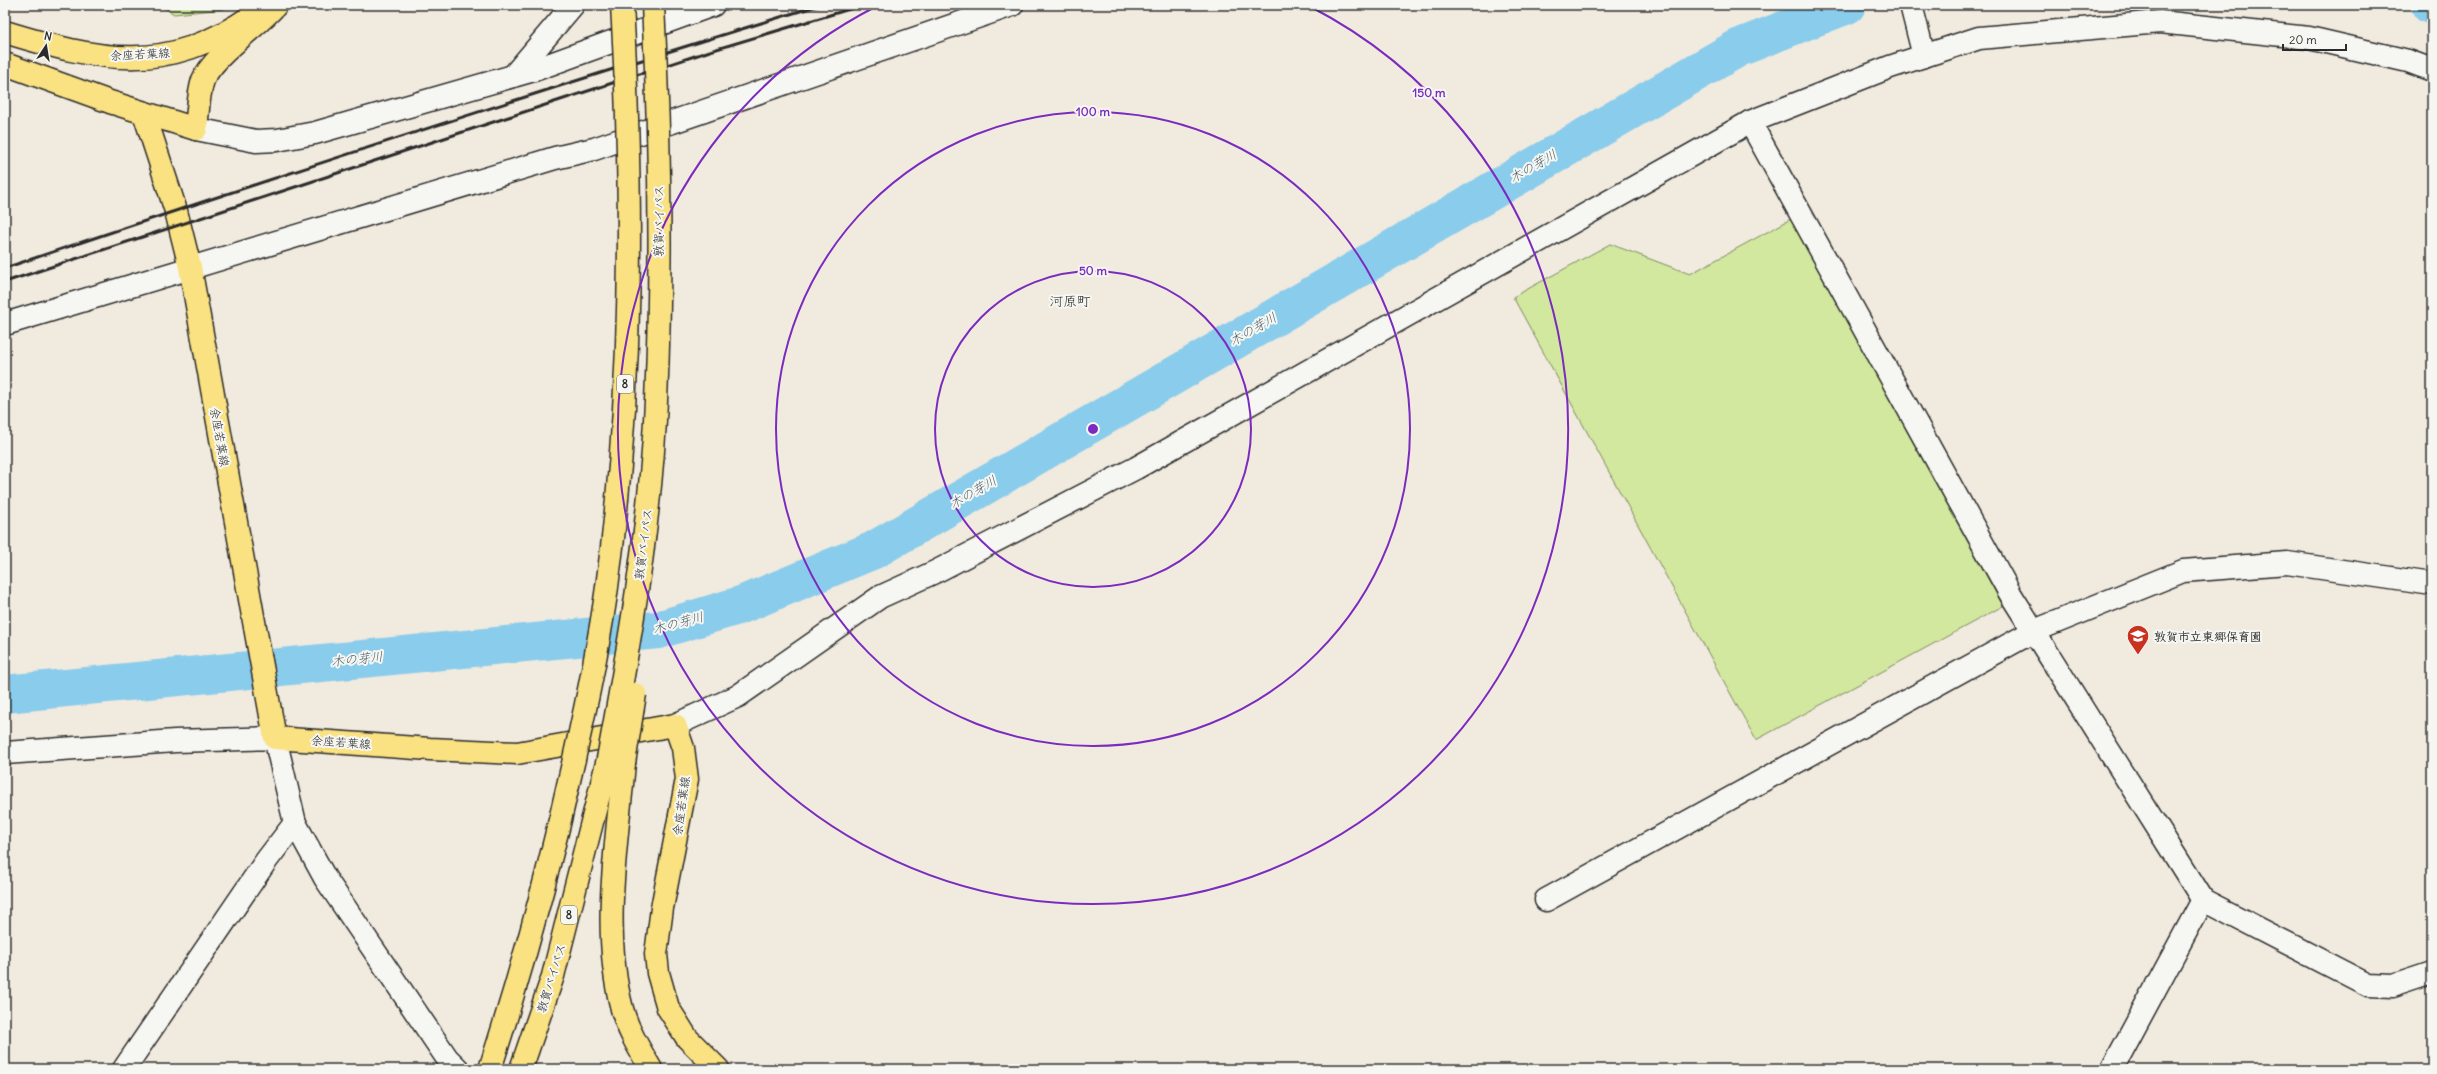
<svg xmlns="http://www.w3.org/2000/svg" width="2437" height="1074" viewBox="0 0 2437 1074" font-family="Delius,'Klee One',sans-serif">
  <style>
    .green { fill: #d1e89e; stroke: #7e8a64 }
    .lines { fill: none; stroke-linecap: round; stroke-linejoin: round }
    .river { stroke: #8accec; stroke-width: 38 }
    .minor-casing { stroke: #2b2b2b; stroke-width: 25 }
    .major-casing { stroke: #2b2b2b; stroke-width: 25 }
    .highway-casing { stroke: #2b2b2b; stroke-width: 25 }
    .minor { stroke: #f6f6f2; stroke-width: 22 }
    .major { stroke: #fae181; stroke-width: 22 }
    .highway { stroke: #fae181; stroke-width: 22 }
    .rail { stroke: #2b2b2b; stroke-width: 3 }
    .highway-bridge-casing { stroke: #2b2b2b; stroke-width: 25; stroke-linecap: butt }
    .highway-bridge { stroke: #fae181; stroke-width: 22 }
    .ring { fill: none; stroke: #7b2cbf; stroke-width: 2 }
    .labels { text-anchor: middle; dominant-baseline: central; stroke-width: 4; stroke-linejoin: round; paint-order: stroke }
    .shield { fill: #f6f6f2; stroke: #686867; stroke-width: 1 }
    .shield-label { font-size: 11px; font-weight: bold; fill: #2b2b2b }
    .street-label { font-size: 12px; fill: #2b2b2b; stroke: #f6f6f2 }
    .poi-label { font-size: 12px; font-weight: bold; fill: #2b2b2b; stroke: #f6f6f2; text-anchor: start }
    .water-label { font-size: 13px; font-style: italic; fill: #485b65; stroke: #f6f6f2 }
    .quarter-label { font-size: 14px; fill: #2b2b2b; stroke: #f6f6f2 }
    .centre { fill: #7b2cbf; stroke: #f6f6f2; stroke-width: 2 }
    .ring-label { font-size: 12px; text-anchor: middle; font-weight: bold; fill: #7b2cbf; stroke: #f6f6f2; stroke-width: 4; stroke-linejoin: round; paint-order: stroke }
  </style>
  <rect width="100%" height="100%" fill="#f1eade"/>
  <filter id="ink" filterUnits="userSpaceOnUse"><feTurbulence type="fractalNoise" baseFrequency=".025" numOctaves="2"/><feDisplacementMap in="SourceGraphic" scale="8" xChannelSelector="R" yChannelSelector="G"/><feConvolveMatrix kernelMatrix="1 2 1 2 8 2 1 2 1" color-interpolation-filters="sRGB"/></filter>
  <g filter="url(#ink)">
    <!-- green -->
    <g class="green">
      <polygon points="159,5 228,5 224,9 174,14"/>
      <polygon points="1791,219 2003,606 1756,740 1513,297 1610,244 1690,274"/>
    </g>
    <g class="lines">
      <!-- river -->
      <g class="river">
        <polyline points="2430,5 2432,5"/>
        <polyline points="5,694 658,630 741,605 874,550 1738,48 1847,5"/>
      </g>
      <!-- minor casing -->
      <g class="minor-casing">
        <g id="minor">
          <polyline points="1911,5 1924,56"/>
          <polyline points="513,76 573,5"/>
          <polyline points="1750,122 2011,595 2203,900 2368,985 2393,986 2432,973"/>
          <polyline points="196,129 256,141 277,140 315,133 534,70 713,5"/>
          <polyline points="5,324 555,158 594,149 1012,5"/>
          <polyline points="675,725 738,696 880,597 937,571 1136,468 1750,122 1890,67 1979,38 2160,22 2309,38 2408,61 2432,70"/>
          <polyline points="5,753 175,741 275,738 295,823 325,878 447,1058 458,1069"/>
          <polyline points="1546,900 2034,631 2183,571 2287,563 2432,584"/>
          <polyline points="124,1069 266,861 295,823"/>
          <polyline points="2112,1069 2203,900"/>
        </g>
      </g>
      <!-- major casing -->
      <g class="major-casing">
        <g id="major">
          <path d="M5,32C100,61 166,76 253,15"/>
          <path d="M5,64L110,102L196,129C198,113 198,95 203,80C213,56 257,27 276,5"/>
          <polyline points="144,113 176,211 190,267 275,738 430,749 517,753 675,725 683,748 687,779 662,908 656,954 658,973 668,1008 677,1022 687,1038 718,1069"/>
        </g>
      </g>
      <!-- highway casing -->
      <g class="highway-casing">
        <g id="highway">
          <path d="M624,763C617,844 601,929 622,1009C628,1031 640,1050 651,1069"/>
          <path d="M490,1069C523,967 551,864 574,759"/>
          <polyline points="521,1069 553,976 608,759"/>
        </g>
      </g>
      <!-- minor -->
      <use href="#minor" class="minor"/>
      <!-- major -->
      <use href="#major" class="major"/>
      <!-- highway -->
      <use href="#highway" class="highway"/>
      <!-- rail -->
      <g class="rail">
        <path d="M5,268C275,177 547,88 820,5"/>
        <polyline points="5,282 710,51 863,5"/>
      </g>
      <!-- highway-bridge casing -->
      <g class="highway-bridge-casing">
        <g id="highway-bridge">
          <path d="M574,759C587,702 599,645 607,587C633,394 633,199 622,5"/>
          <path d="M608,759C630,641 651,521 656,401C662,269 660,136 653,5"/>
          <polyline points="624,763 635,694"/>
        </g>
      </g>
      <!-- highway-bridge -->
      <use href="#highway-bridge" class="highway-bridge"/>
    </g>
  </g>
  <!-- distance rings -->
  <g class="ring">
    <circle cx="1093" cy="429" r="158"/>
    <circle cx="1093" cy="429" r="317"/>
    <path d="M1309 6A475 475 0 1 1 877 6"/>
  </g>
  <!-- icons -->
  <defs>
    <g id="school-pin" transform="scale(1.15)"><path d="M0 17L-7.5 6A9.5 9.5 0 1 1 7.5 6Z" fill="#c8321e" stroke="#f6f6f2"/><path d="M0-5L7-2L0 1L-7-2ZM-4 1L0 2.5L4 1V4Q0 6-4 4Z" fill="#fff"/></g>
  </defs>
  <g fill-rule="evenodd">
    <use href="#school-pin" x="2138" y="636"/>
  </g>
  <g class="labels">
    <!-- shield labels -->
    <g class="shield">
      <rect x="617" y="375" width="16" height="18" rx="3"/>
      <rect x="561" y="906" width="16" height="18" rx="3"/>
    </g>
    <g class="shield-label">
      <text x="625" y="384">8</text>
      <text x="569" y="915">8</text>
    </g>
    <!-- street labels -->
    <g class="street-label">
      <text transform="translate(140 54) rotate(-3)">余座若葉線</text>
      <text transform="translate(658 221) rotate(-90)">敦賀バイパス</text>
      <text transform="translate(220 437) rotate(80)">余座若葉線</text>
      <text transform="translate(643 544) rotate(-83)">敦賀バイパス</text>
      <text transform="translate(341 742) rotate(4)">余座若葉線</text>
      <text transform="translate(681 806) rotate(-82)">余座若葉線</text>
      <text transform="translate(551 978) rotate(-73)">敦賀バイパス</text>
    </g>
    <!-- poi labels -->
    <g class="poi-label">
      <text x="2154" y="636">敦賀市立東郷保育園</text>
    </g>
    <!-- water labels -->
    <g class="water-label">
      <text transform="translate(1533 166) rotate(-30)">木の芽川</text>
      <text transform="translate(1253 329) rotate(-30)">木の芽川</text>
      <text transform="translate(973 492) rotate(-30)">木の芽川</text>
      <text transform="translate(678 623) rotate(-15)">木の芽川</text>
      <text transform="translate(357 659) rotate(-6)">木の芽川</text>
    </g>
    <!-- quarter labels -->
    <g class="quarter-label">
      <text x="1070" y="301">河原町</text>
    </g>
  </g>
  <circle cx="1093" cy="429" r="6" class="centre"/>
  <g class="ring-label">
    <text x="1429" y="97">150 m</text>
    <text x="1093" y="116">100 m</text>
    <text x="1093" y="275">50 m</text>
  </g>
  <!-- margin -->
  <rect width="2437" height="1074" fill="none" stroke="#f6f6f2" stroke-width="20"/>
  <rect x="10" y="10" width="2417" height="1054" fill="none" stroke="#2b2b2b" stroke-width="1.5" filter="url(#ink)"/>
  <!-- north arrow -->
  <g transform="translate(46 46) rotate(12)" stroke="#f6f6f2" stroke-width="3" paint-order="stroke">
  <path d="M0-3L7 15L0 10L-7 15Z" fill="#2b2b2b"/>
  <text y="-6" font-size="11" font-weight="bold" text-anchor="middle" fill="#2b2b2b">N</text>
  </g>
  <!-- scale -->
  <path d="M2283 44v6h63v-6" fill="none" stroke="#2b2b2b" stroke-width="2"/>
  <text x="2289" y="44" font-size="12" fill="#2b2b2b" stroke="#f6f6f2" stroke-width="3" paint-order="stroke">20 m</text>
</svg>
